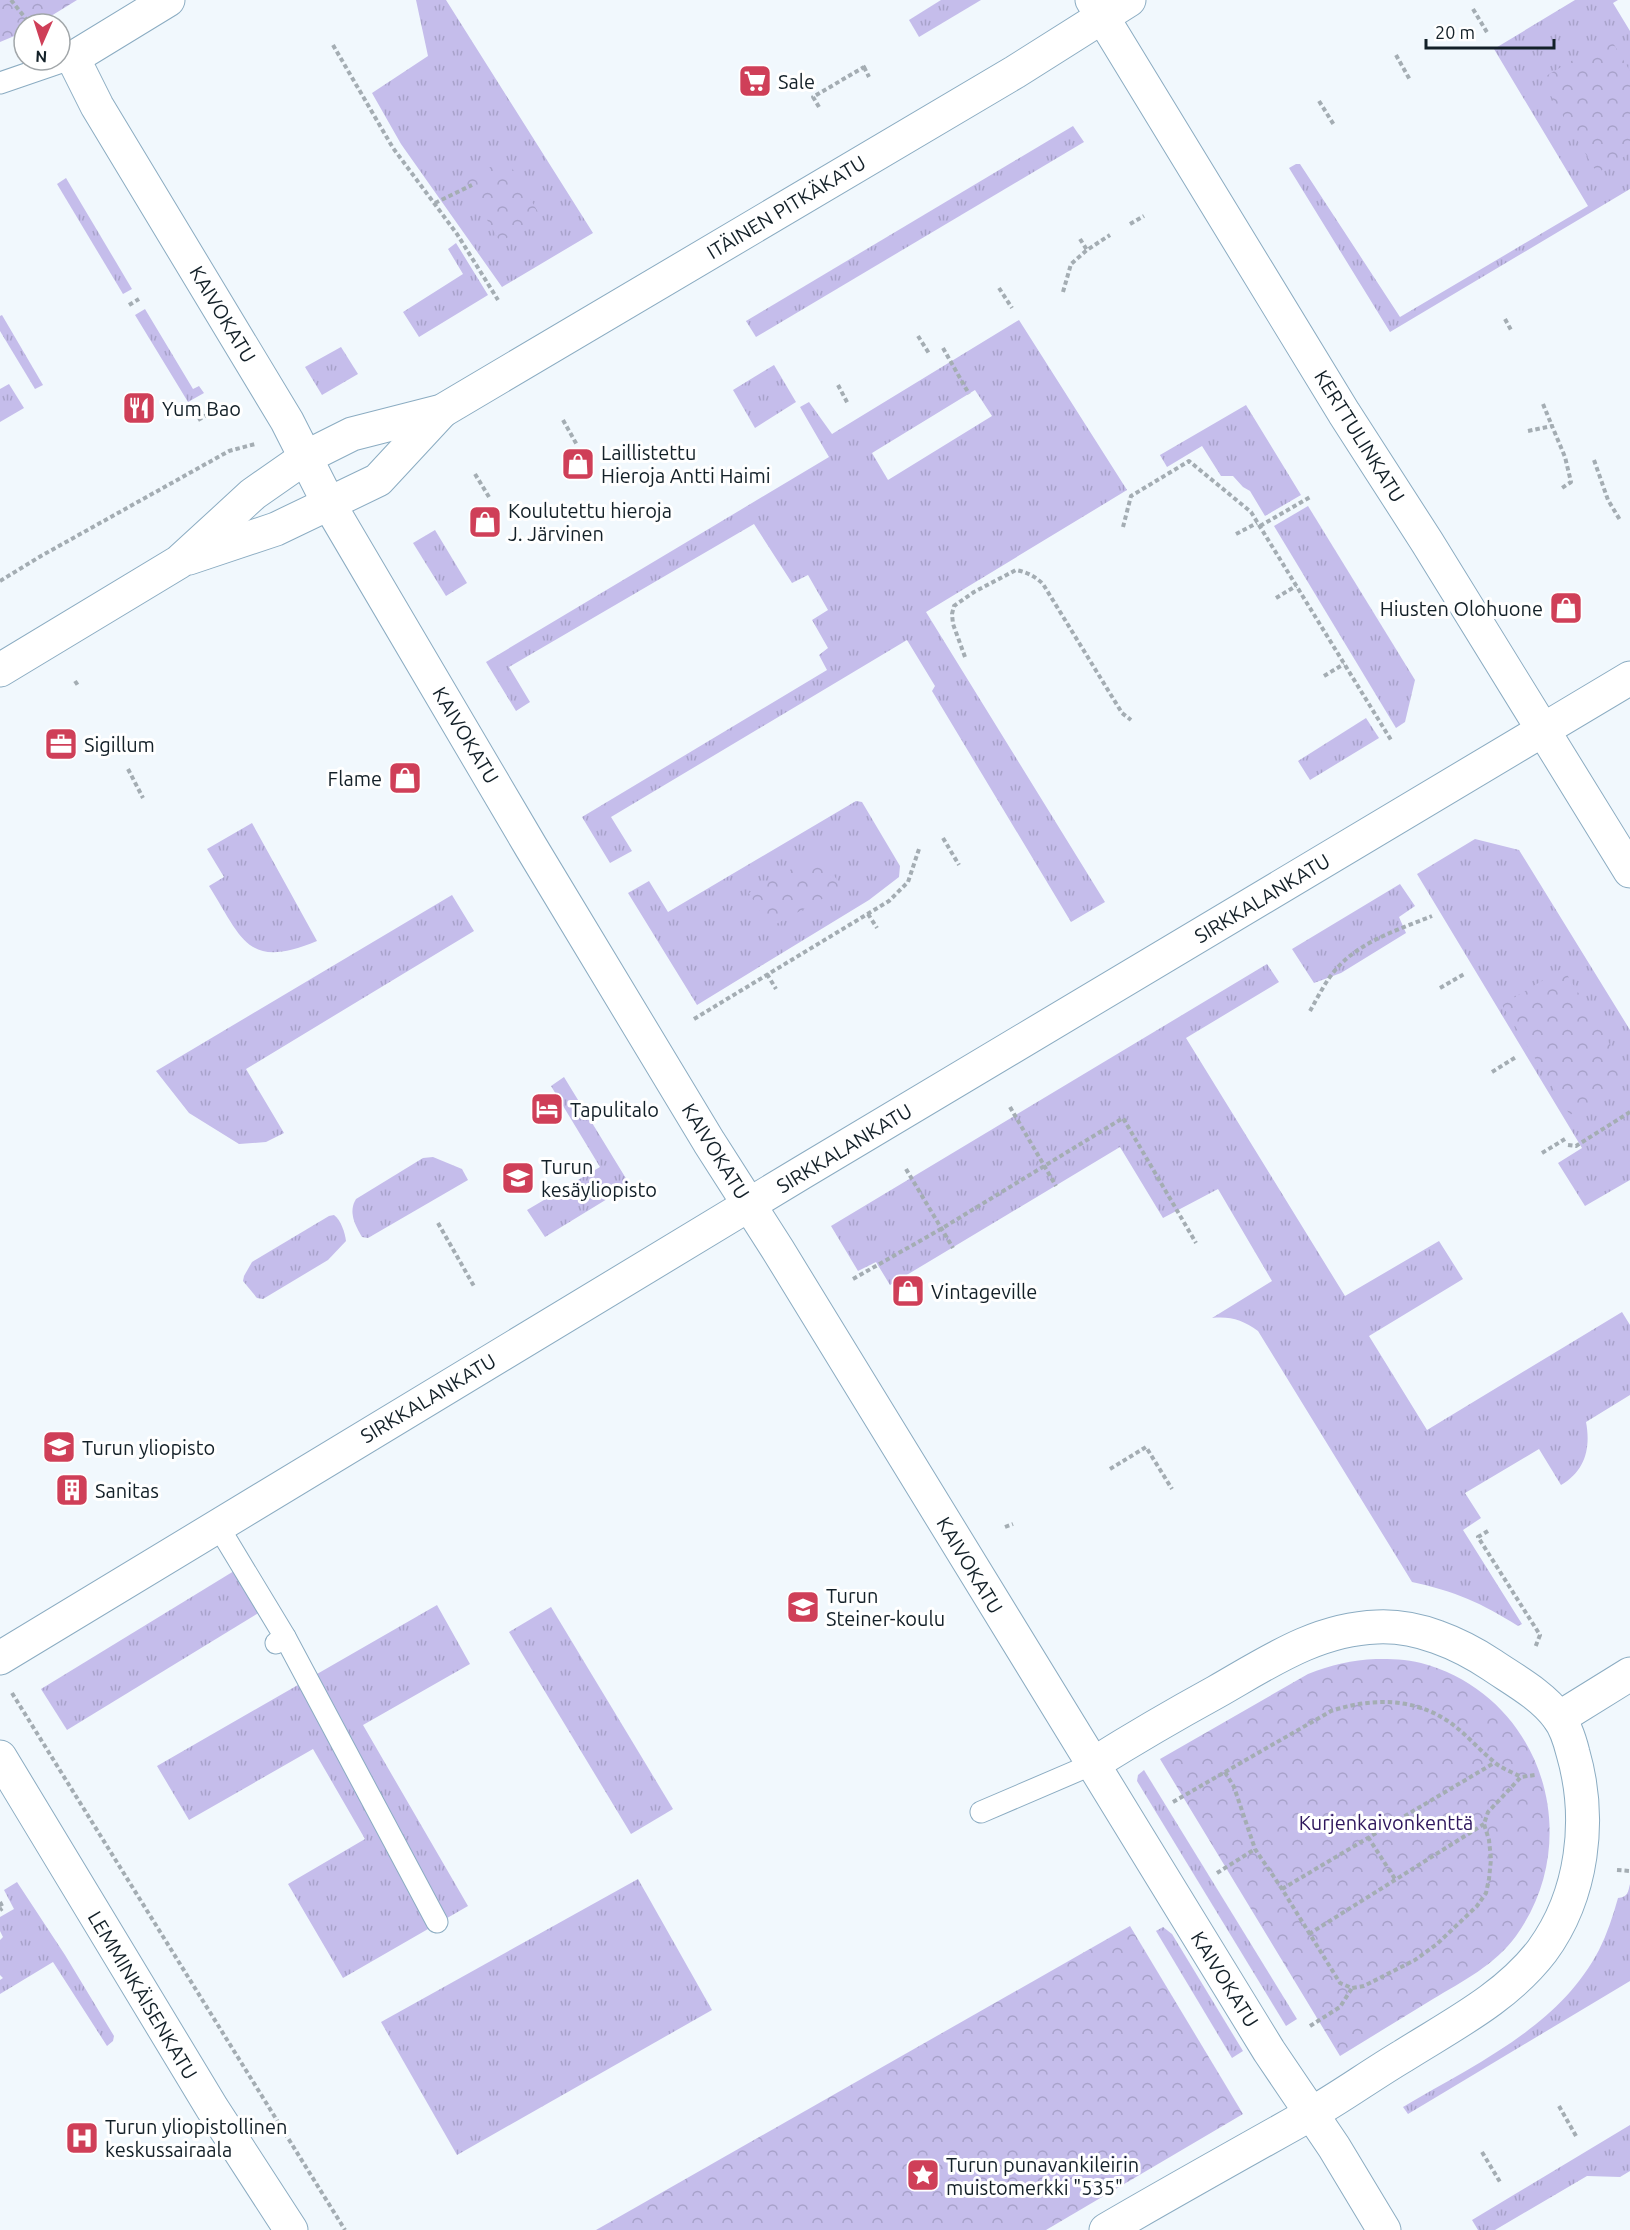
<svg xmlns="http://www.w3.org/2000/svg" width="1630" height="2230" viewBox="0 0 1630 2230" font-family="Ubuntu,sans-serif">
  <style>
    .grass { fill: url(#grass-tufts); fill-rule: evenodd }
    .park { fill: url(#park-crowns) }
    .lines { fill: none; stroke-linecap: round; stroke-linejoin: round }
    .lane-casing { stroke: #8bacc2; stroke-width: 23 }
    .street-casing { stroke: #8bacc2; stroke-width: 35 }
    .secondary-casing { stroke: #8bacc2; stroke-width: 35 }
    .path { stroke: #a4adb3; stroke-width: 4; stroke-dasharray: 4.5 3; stroke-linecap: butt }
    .lane { stroke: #fff; stroke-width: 21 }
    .street { stroke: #fff; stroke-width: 33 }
    .secondary { stroke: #fff; stroke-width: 33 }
    .labels { text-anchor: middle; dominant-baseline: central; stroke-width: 6; stroke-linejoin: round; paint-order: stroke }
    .poi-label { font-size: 20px; fill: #132028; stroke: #fff; text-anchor: start }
    .street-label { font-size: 20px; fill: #132028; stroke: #fff }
    .park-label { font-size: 20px; fill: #2e165d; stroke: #fff }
  </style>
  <defs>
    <pattern id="grass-tufts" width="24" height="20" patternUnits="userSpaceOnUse" patternTransform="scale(1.5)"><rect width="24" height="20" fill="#c5bdeb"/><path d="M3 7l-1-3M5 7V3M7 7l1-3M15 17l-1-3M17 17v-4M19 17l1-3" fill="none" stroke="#a8a2ca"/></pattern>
    <pattern id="park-crowns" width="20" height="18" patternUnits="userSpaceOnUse" patternTransform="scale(1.5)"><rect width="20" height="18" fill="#c5bdeb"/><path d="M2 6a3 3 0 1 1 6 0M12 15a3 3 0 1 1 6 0" fill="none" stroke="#a8a2ca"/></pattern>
  </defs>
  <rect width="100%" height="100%" fill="#f1f8fd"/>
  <!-- grass -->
  <g class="grass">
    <polygon points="416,0 446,0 593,233 502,287 401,144 372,93 428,56"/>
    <polygon points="941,0 981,0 919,37 909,20"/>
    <polygon points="1575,0 1618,0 1613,3 1630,31 1630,189 1390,332 1289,168 1296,164 1300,164 1400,317 1588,206 1494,49"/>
    <polygon points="1073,126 1084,142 756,337 746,321"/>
    <polygon points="66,178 132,289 123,294 57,184"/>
    <polygon points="456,243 488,295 419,337 403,312 463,274 448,249"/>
    <polygon points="145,309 193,389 199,386 204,393 188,402 135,315"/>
    <polygon points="2,315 43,385 35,389 0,331 0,316"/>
    <path d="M1019,320L1127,490L926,612L1105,902L1071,922L932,691L935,686L907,640L611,817L632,851L610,863L582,817L827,670L819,655L828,648L812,620L828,610L808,575L792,583L754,524L509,667L530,702L516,711L486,662L829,457L800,407L809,402L832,434ZM975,390L992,416L888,480L872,453Z"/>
    <polygon points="341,347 358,374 322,395 305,367"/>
    <polygon points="774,365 796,402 755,428 733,390"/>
    <polygon points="9,384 24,408 0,422 0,389"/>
    <polygon points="1246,405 1301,495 1265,516 1250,491 1243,487 1233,476 1221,476 1202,446 1167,467 1160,455"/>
    <polygon points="1308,506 1415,680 1405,722 1396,728 1274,526"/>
    <polygon points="435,530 467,583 446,596 413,543"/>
    <polygon points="1366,718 1379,738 1310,780 1298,761"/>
    <polygon points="856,801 862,802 900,866 899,877 869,900 697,1005 628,893 649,881 668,912"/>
    <path d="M252,823L317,941C247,970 243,940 209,886L224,877L207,849Z"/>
    <polygon points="1475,839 1519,850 1630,1030 1630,1180 1585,1206 1558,1163 1582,1148 1417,874"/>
    <polygon points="1400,884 1415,906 1399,917 1406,933 1341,973 1314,983 1292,949"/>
    <polygon points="452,895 474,931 246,1069 284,1133 266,1142 239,1144 189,1113 156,1071"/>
    <path d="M1267,964L1279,982L1186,1038L1345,1296L1439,1241L1463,1279L1369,1336L1427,1430L1622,1312L1630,1325V1395L1586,1422C1591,1448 1585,1471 1561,1485L1539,1449L1465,1493L1481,1518L1463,1530L1522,1624L1518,1626C1482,1603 1454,1591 1412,1582L1258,1331C1243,1320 1230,1316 1212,1318L1272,1281L1218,1189L1163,1218L1120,1147L890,1285L876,1262L858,1271L831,1226Z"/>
    <polygon points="564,1077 630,1185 545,1237 527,1210 600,1167 551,1086"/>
    <path d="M433,1157L462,1169L468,1180L368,1238L362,1237C355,1225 348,1212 356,1199L423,1158Z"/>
    <path d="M334,1215C341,1220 345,1233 346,1241L328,1260L263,1299L257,1298L243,1281L244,1276L252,1262L329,1216Z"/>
    <polygon points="234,1571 260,1612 67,1730 41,1689"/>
    <polygon points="437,1605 470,1664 363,1725 468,1906 343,1978 288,1884 365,1839 313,1749 189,1820 157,1766"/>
    <polygon points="551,1607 673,1809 631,1834 509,1632"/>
    <polygon points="1144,1770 1297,2019 1286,2026 1137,1781 1138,1775"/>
    <polygon points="638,1879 712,2010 457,2155 381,2022"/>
    <polygon points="17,1882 65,1955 114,2036 113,2041 107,2046 53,1962 0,1994 0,1980 3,1978 0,1975 0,1940 3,1937 0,1931 0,1917 14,1909 4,1890"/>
    <path d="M1630,1884V1981L1408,2114L1403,2107C1475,2064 1559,2027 1599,1950C1607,1934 1613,1916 1618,1898C1628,1897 1628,1892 1630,1884Z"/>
    <polygon points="1163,1927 1172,1934 1243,2051 1232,2058 1156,1931"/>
    <polygon points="1630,2125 1630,2171 1620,2177 1587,2176 1495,2230 1478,2230 1472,2220"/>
  </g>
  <!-- park -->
  <g class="park">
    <polygon points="0,0 77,0 38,24 24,24 24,32 0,42"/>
    <polygon points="1610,38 1630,71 1630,153 1597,173 1541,79"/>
    <polygon points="506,158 541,217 500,242 465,182"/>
    <polygon points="820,853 842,888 769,928 749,893"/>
    <polygon points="1563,968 1630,1077 1570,1115 1502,1005"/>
    <path d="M1376,1659C1391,1659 1406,1659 1421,1663C1541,1695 1587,1837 1516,1936C1495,1965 1463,1981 1433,1999C1402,2018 1371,2037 1340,2056L1160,1759L1308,1674C1331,1665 1352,1660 1376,1659Z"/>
    <polygon points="1130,1926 1243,2114 1046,2230 596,2230"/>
  </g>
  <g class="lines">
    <!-- lane casing -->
    <g class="lane-casing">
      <g id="lane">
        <polyline points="0,83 73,58"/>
        <polyline points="218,1526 285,1637 276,1643"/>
        <polyline points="285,1637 437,1922"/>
        <polyline points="981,1812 1093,1764"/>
      </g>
    </g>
    <!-- street casing -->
    <g class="street-casing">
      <g id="street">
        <polyline points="168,0 73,58 97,106 287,421 329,504 531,847 709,1142 778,1250 1269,2051 1334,2147 1384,2230"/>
        <polyline points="1092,0 1344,413 1427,542 1630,871"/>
        <polyline points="0,1658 803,1172 1630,678"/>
        <polyline points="1559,1718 1630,1674"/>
        <path d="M1093,1764C1133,1739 1174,1715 1216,1692C1267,1663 1316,1629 1377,1627C1417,1625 1459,1643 1492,1665C1514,1680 1542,1695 1558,1717C1566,1727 1570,1741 1573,1753C1592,1819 1583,1895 1542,1951C1506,1998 1452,2025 1403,2056C1371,2075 1341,2097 1309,2115C1241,2153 1173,2191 1106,2230"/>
      </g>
    </g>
    <!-- secondary casing -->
    <g class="secondary-casing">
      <g id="secondary">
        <polyline points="189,558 276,529 378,480 442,411"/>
        <polyline points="0,670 179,562 253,494 306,457 352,434 442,411 1015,72 1129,0"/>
        <polyline points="0,1757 212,2108 291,2230"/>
      </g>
    </g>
    <!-- path -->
    <g class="path">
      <polyline points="11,0 30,24"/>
      <polyline points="1473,9 1488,34"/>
      <polyline points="333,45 393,148 457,234 498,300"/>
      <polyline points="1396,55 1410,80"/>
      <polyline points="864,67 869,77"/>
      <polyline points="1319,101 1334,125"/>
      <polyline points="819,107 813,97 864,67 862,65"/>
      <polyline points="435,203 472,185"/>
      <polyline points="1130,224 1144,216"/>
      <polyline points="1080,239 1087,250"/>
      <polyline points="999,288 1012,308"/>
      <polyline points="1063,292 1071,264 1087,250 1110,235"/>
      <polyline points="129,305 139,299"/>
      <polyline points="1505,319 1511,330"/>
      <polyline points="918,336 930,355"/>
      <polyline points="943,348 969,394"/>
      <polyline points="838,385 848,404"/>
      <polyline points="1543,404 1552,426"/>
      <polyline points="198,420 214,411"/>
      <polyline points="563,420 577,445"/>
      <polyline points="1528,431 1552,426 1565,457 1571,482 1562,488"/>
      <polyline points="1594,460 1608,500 1620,520"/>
      <polyline points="475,474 489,497"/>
      <polyline points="1260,526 1312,496"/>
      <polyline points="1123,527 1131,496 1189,461 1251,512 1391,740"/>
      <polyline points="1236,534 1257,523"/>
      <polyline points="0,581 41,556 229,451 255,444"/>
      <polyline points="1276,598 1296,586"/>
      <path d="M965,657L953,624L952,614L954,606L974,592L1016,570C1027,572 1036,577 1043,584L1122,713L1131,720"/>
      <polyline points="1324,676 1344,664"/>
      <polyline points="75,681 79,687"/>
      <polyline points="128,769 143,798"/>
      <polyline points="943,838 959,865"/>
      <polyline points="868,914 877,928"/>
      <polyline points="767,974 776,989"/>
      <polyline points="1440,988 1466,973"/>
      <path d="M1310,1011C1318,997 1326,980 1337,968C1361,941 1400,929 1432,916"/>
      <polyline points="694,1019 889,901 908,882 919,849"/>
      <polyline points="1492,1072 1516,1057"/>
      <polyline points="1010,1107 1056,1186"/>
      <polyline points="1568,1145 1576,1146 1630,1112"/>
      <polyline points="1542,1153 1565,1139"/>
      <polyline points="906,1169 953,1248"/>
      <polyline points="438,1223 475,1288"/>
      <polyline points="853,1279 941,1229 1123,1118 1196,1243"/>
      <polyline points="1110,1469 1146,1447 1172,1489"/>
      <polyline points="1005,1527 1013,1524"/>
      <polyline points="1488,1531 1478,1537 1540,1635 1535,1648"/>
      <polyline points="12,1693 345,2230"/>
      <polyline points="1225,1772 1234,1787 1255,1849 1282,1889 1340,1983 1352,1988 1364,1986 1415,1960 1437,1944 1477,1906 1486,1893 1489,1879 1491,1859 1489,1840 1484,1824 1488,1812 1521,1777 1535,1775"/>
      <path d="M1173,1802L1331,1711C1368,1699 1408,1697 1443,1718C1462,1729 1476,1747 1493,1761C1500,1768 1512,1772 1521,1777"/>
      <polyline points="1368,1837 1395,1879"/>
      <polyline points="1617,1870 1630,1871"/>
      <polyline points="1217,1873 1255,1849"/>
      <polyline points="1282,1889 1494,1763"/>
      <polyline points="0,1902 3,1908 0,1910"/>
      <polyline points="1309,1934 1484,1824"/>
      <polyline points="1310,2026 1340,2007 1352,1988"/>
      <polyline points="1559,2106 1576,2136"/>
      <polyline points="1482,2152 1500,2182"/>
    </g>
    <!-- lane -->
    <use href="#lane" class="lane"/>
    <!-- street -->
    <use href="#street" class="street"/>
    <!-- secondary -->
    <use href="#secondary" class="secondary"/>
  </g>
  <!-- icons -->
  <defs>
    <g id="supermarket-square" transform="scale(1.725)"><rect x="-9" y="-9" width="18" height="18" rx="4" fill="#cf3f58" stroke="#fff"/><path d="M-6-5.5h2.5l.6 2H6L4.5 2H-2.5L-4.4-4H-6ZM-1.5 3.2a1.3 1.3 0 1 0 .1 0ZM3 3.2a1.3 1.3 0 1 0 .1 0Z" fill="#fff"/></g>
    <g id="restaurant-square" transform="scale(1.725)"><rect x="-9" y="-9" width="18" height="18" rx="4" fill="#cf3f58" stroke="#fff"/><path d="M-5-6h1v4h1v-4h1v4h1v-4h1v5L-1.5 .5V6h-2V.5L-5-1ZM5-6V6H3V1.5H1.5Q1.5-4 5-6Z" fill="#fff"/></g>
    <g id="shop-square" transform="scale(1.725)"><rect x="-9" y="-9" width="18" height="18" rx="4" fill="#cf3f58" stroke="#fff"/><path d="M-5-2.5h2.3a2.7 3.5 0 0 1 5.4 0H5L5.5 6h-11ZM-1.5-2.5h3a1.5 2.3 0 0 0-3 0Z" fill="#fff"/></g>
    <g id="office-square" transform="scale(1.725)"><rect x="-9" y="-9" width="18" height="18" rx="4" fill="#cf3f58" stroke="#fff"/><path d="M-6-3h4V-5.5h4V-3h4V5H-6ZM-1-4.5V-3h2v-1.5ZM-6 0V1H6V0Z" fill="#fff"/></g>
    <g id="hotel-square" transform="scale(1.725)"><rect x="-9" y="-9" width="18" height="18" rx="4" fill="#cf3f58" stroke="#fff"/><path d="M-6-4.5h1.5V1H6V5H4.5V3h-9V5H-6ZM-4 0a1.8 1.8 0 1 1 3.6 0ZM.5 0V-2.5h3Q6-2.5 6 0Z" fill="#fff"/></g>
    <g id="university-square" transform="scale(1.725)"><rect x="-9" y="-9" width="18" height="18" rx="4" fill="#cf3f58" stroke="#fff"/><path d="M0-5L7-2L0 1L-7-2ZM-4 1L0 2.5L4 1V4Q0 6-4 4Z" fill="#fff"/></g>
    <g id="building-square" transform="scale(1.725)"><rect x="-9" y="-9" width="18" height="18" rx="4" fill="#cf3f58" stroke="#fff"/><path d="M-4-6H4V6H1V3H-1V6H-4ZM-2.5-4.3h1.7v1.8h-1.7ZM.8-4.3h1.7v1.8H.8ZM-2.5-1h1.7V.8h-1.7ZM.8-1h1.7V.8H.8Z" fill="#fff"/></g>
    <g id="school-square" transform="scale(1.725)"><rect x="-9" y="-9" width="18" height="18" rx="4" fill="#cf3f58" stroke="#fff"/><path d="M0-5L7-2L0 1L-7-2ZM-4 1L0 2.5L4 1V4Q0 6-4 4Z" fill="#fff"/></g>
    <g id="hospital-square" transform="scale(1.725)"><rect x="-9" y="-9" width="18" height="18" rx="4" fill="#cf3f58" stroke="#fff"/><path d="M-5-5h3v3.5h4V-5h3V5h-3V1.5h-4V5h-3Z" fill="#fff"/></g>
    <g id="sight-square" transform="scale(1.725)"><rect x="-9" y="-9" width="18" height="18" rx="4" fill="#cf3f58" stroke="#fff"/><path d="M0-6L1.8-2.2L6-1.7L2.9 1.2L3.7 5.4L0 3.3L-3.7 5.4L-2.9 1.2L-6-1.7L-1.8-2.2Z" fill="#fff"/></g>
  </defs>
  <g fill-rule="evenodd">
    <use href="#supermarket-square" x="755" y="81"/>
    <use href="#restaurant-square" x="139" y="408"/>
    <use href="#shop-square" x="578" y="464"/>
    <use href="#shop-square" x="485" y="522"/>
    <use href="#shop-square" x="1566" y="608"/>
    <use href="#office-square" x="61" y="744"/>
    <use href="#shop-square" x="405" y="778"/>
    <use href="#hotel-square" x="547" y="1109"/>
    <use href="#university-square" x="518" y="1178"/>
    <use href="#shop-square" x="908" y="1291"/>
    <use href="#university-square" x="59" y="1447"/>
    <use href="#building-square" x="72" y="1490"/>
    <use href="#school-square" x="803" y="1607"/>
    <use href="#hospital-square" x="82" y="2138"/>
    <use href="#sight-square" x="923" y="2175"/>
  </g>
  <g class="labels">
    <!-- poi labels -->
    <g class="poi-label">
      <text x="778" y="81">Sale</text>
      <text x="162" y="408">Yum Bao</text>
      <text x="601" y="452">Laillistettu<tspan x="601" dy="23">Hieroja Antti Haimi</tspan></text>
      <text x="508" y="510">Koulutettu hieroja<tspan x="508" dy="23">J. Järvinen</tspan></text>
      <text x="1543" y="608" text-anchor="end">Hiusten Olohuone</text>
      <text x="84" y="744">Sigillum</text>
      <text x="382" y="778" text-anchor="end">Flame</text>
      <text x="570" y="1109">Tapulitalo</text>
      <text x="541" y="1166">Turun<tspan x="541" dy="23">kesäyliopisto</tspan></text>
      <text x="931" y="1291">Vintageville</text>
      <text x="82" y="1447">Turun yliopisto</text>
      <text x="95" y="1490">Sanitas</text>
      <text x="826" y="1595">Turun<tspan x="826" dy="23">Steiner-koulu</tspan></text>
      <text x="105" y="2126">Turun yliopistollinen<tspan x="105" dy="23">keskussairaala</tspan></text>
      <text x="946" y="2164">Turun punavankileirin<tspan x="946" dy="23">muistomerkki "535"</tspan></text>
    </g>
    <!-- street labels -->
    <g class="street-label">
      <text transform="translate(786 207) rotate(-31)">ITÄINEN PITKÄKATU</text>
      <text transform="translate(223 314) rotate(59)">KAIVOKATU</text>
      <text transform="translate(1360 436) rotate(58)">KERTTULINKATU</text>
      <text transform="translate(466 735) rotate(59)">KAIVOKATU</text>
      <text transform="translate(1262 898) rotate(-31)">SIRKKALANKATU</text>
      <text transform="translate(844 1148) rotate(-31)">SIRKKALANKATU</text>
      <text transform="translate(716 1151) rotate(58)">KAIVOKATU</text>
      <text transform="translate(428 1398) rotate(-31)">SIRKKALANKATU</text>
      <text transform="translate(970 1565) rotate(59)">KAIVOKATU</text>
      <text transform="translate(1225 1979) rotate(58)">KAIVOKATU</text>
      <text transform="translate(143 1995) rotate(59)">LEMMINKÄISENKATU</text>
    </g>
    <!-- park labels -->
    <g class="park-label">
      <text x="1386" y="1822">Kurjenkaivonkenttä</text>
    </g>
  </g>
  <!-- north arrow -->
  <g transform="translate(42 42) rotate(183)"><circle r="28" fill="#ffffff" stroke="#a1a6a9" stroke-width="1.5"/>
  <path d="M0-4.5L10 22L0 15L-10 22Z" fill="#cf3f58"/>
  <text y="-9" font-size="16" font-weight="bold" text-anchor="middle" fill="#132028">N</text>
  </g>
  <!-- scale -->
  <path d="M1426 39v9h128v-9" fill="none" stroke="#132028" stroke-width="3"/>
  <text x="1435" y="39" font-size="18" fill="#132028" stroke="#ffffff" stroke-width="4.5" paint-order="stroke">20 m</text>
</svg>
